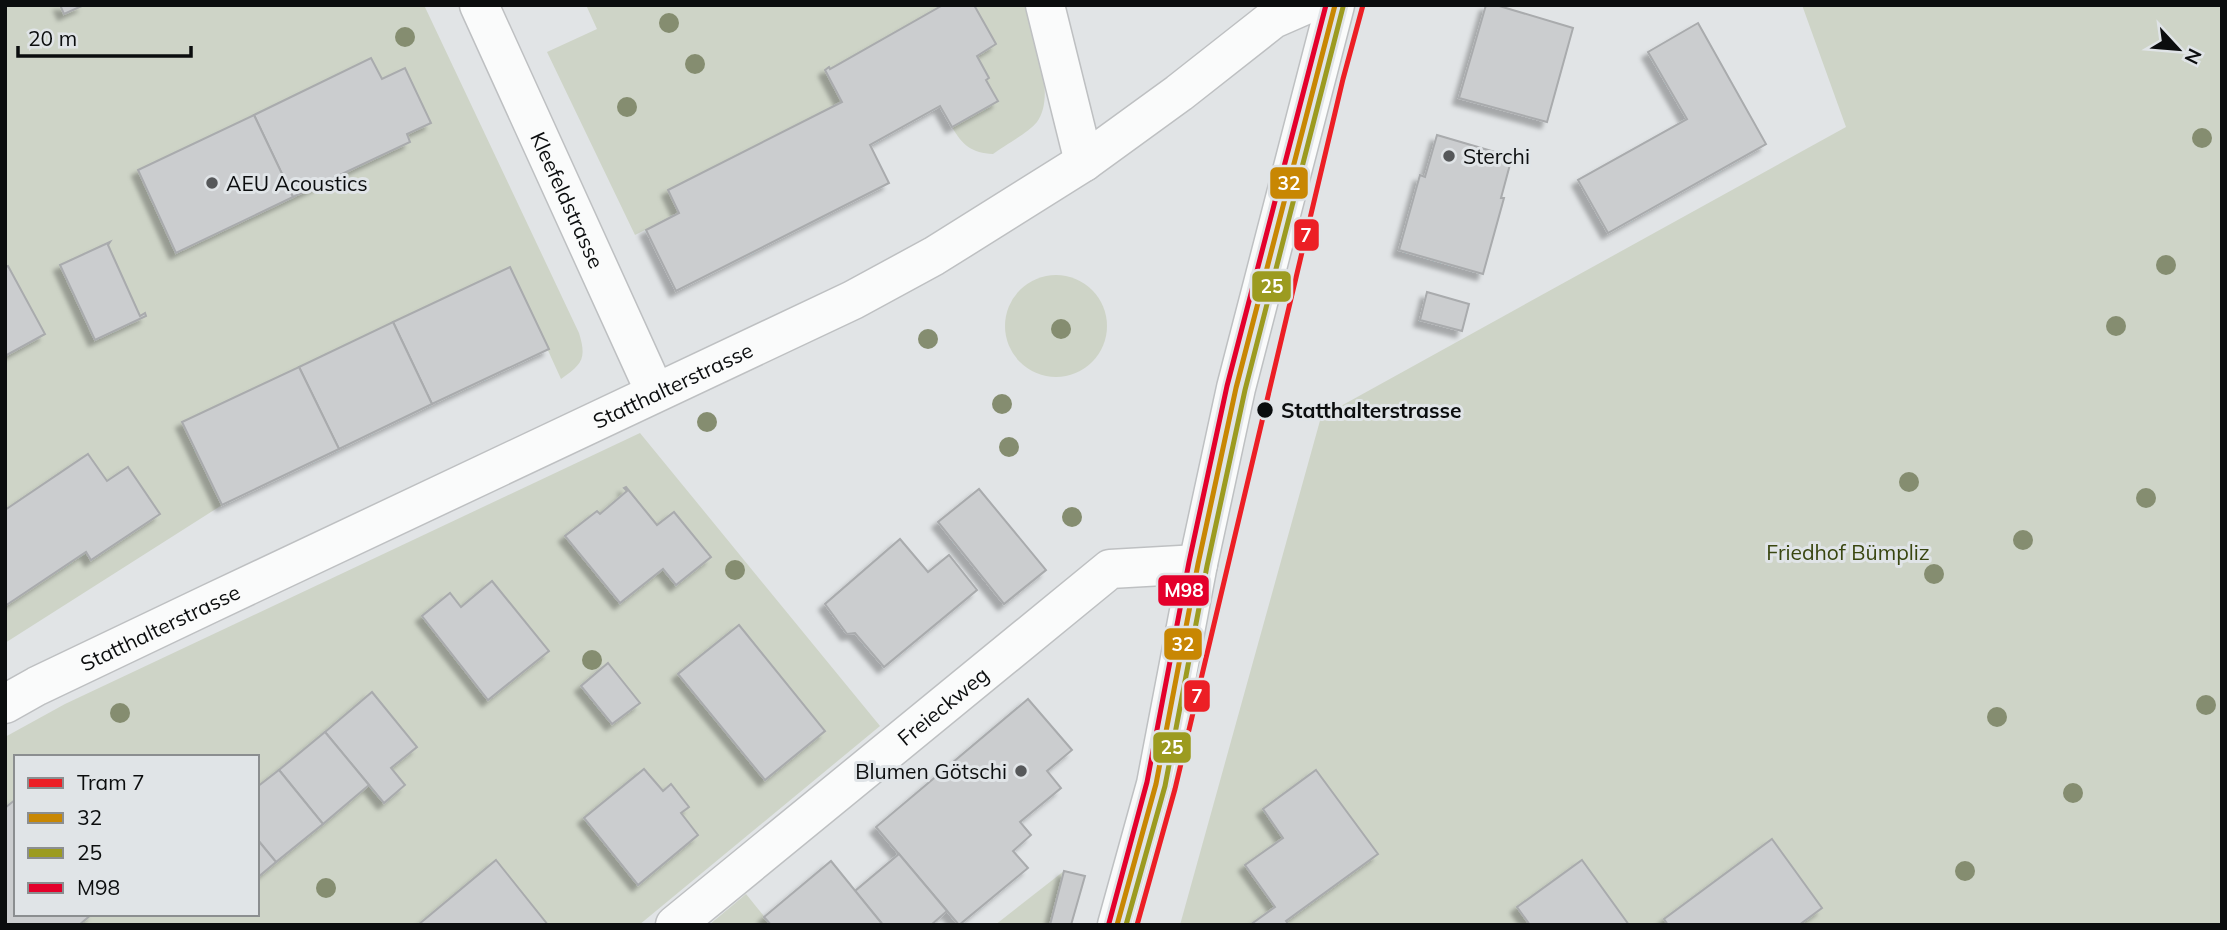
<svg xmlns="http://www.w3.org/2000/svg" width="2227" height="930" viewBox="0 0 2227 930" font-family="Mulish,sans-serif">
  <style>
    .green { fill: #ced4c7; fill-rule: evenodd }
    .building { fill: #cbcdcf; stroke: #a9abad; stroke-width: 2; filter: url(#shadow) }
    .lines { fill: none; stroke-linecap: round; stroke-linejoin: round }
    .minor-casing { stroke: #bec0c2; stroke-width: 41 }
    .minor { stroke: #fafbfb; stroke-width: 38 }
    .bus-1-casing { stroke: #e0e4e7; stroke-width: 10 }
    .bus-2-casing { stroke: #e0e4e7; stroke-width: 10 }
    .bus-3-casing { stroke: #e0e4e7; stroke-width: 10 }
    .bus-1 { stroke: #c88703; stroke-width: 5 }
    .bus-2 { stroke: #9c9b20; stroke-width: 5 }
    .bus-3 { stroke: #e4002b; stroke-width: 5 }
    .tram-1-casing { stroke: #e0e4e7; stroke-width: 10 }
    .tram-1 { stroke: #ec1f25; stroke-width: 5 }
    .tree { fill: #858d70 }
    .poi-dot { fill: #56585a; stroke: #e0e4e7; stroke-width: 2.5 }
    .stop-dot { fill: #0b0d0e; stroke: #e0e4e7; stroke-width: 2.5 }
    .labels { text-anchor: middle; dominant-baseline: central; stroke-width: 6; stroke-linejoin: round; paint-order: stroke }
    .poi-label { font-size: 21px; fill: #0b0d0e; stroke: #e0e4e7; text-anchor: start }
    .street-label { font-size: 21px; fill: #0b0d0e; stroke: #e0e4e7 }
    .stop-label { font-size: 21px; font-weight: bold; fill: #0b0d0e; stroke: #e0e4e7; text-anchor: start }
    .park-label { font-size: 21px; fill: #394610; stroke: #e0e4e7 }
    .line-badge { stroke: #e0e4e7; stroke-width: 2.5 }
    .badge-label { font-size: 19px; text-anchor: middle; font-weight: bold; fill: #fff }
  </style>
  <defs>
    <filter id="shadow"><feDropShadow dx="-6" dy="6" stdDeviation="2" flood-color="#0004"/></filter>
  </defs>
  <rect width="100%" height="100%" fill="#e1e4e6"/>
  <!-- green -->
  <g class="green">
    <path d="M5,5H60L64,14L84,5H424L579,333C587,359 582,364 561,379L510,267L183,422L222,505L5,643V606L86,552L91,559L160,514L129,467L107,481L88,454L5,510ZM371,59L382,79L405,68L430,123L407,134L409,142L176,252L138,170ZM110,243L108,245L140,316L144,313L145,316L96,340L61,265Z"/>
    <polygon points="586,5 943,5 830,69 829,68 825,69 842,102 668,190 679,213 635,235 547,52 597,29"/>
    <path d="M974,5H1026C1033,36 1057,95 1037,122C1028,133 1005,145 993,154C972,153 962,145 952,127L998,100L986,80L989,78L977,56L996,44Z"/>
    <polygon points="1802,5 2222,5 2222,925 1180,925 1321,417 1846,127"/>
    <circle cx="1056" cy="326" r="51"/>
    <path d="M640,433L880,726L639,925H548L496,861L418,925H79L92,914H257V878L369,785L384,803L405,786L391,768L416,747L372,693L257,787V757H16V799L5,808V737L65,704ZM626,487L657,525L675,512L711,557L676,585L663,569L566,536L597,511L600,514L627,491L624,488ZM450,593L461,607L549,651L488,700L422,616ZM608,663L640,703L612,724L581,686ZM679,675L825,731L764,780ZM644,769L663,791L688,807L681,813L698,835L638,885L584,818Z"/>
    <polygon points="1064,871 1050,925 995,925"/>
    <polygon points="746,894 771,925 709,925"/>
  </g>
  <!-- building -->
  <g class="building">
    <polygon points="60,5 84,5 64,14"/>
    <polygon points="943,5 974,5 996,44 977,56 989,78 986,80 998,101 952,127 940,106 870,145 889,183 676,291 646,230 679,213 668,190 842,102 825,70 829,67 830,69"/>
    <polygon points="1486,5 1496,5 1573,28 1547,122 1459,98"/>
    <polygon points="1698,23 1766,144 1608,233 1578,180 1687,119 1648,52"/>
    <polygon points="371,58 382,79 405,68 431,123 407,134 410,142 293,197 254,115"/>
    <polygon points="254,115 293,197 176,253 138,170"/>
    <polygon points="1437,135 1512,157 1501,198 1504,198 1483,274 1399,250 1420,175 1425,177"/>
    <polygon points="110,242 108,245 140,316 145,313 146,316 95,340 60,265"/>
    <polygon points="8,266 45,334 5,356 5,267"/>
    <polygon points="510,267 549,349 432,404 393,322"/>
    <polygon points="1427,292 1469,304 1462,331 1420,320"/>
    <polygon points="393,322 432,404 339,449 299,367"/>
    <polygon points="299,367 339,449 222,505 182,422"/>
    <polygon points="88,454 107,481 128,467 160,514 91,560 86,552 5,606 5,510"/>
    <polygon points="626,487 657,525 674,512 711,557 676,585 663,569 620,603 565,536 597,511 600,514 627,491 624,488"/>
    <polygon points="979,489 1046,570 1004,604 938,522"/>
    <polygon points="900,539 928,572 949,555 977,590 884,667 855,633 847,634 825,604"/>
    <polygon points="492,581 549,651 488,700 422,616 450,593 461,607"/>
    <polygon points="739,625 825,731 765,780 678,674"/>
    <polygon points="608,663 640,703 612,724 581,686"/>
    <polygon points="372,692 417,747 391,768 405,785 384,803 325,732"/>
    <polygon points="1028,699 1072,750 1047,771 1061,788 1020,822 1031,835 1013,851 1028,868 959,925 876,827"/>
    <polygon points="325,732 369,785 323,824 279,770"/>
    <polygon points="644,769 663,791 671,784 689,807 681,813 698,835 638,885 584,818"/>
    <polygon points="279,770 323,824 276,862 257,839 257,787"/>
    <polygon points="1316,770 1378,854 1286,921 1289,925 1250,925 1275,907 1245,865 1283,838 1263,809"/>
    <polygon points="16,799 16,914 92,914 79,925 5,925 5,808"/>
    <polygon points="257,839 276,862 257,878"/>
    <polygon points="1772,839 1822,908 1799,925 1668,925 1664,919"/>
    <polygon points="899,854 947,911 931,925 883,925 855,891"/>
    <polygon points="496,860 548,925 418,925"/>
    <polygon points="1582,860 1629,925 1530,925 1517,907"/>
    <polygon points="831,861 883,925 771,925 764,917"/>
    <polygon points="1064,871 1085,876 1071,925 1050,925"/>
  </g>
  <g class="lines">
    <!-- minor casing -->
    <g class="minor-casing">
      <g id="minor">
        <path id="s1" d="M479,5L655,392"/>
        <polyline points="1045,5 1084,162"/>
        <path id="s2" d="M5,704L37,686L211,603L853,300L934,256L1084,162L1179,93L1273,19L1305,5"/>
        <path id="s3" d="M675,925L1110,569L1198,564"/>
        <polyline points="1117,925 1156,784 1198,564 1236,388 1335,5"/>
      </g>
    </g>
    <!-- minor -->
    <use href="#minor" class="minor"/>
    <!-- bus-1 casing -->
    <g class="bus-1-casing">
      <polyline id="bus-1" points="1117,925 1156,784 1198,564 1236,388 1335,5"/>
    </g>
    <!-- bus-2 casing -->
    <g class="bus-2-casing">
      <polyline id="bus-2" points="1126,925 1165,786 1207,566 1245,390 1343,7"/>
    </g>
    <!-- bus-3 casing -->
    <g class="bus-3-casing">
      <polyline id="bus-3" points="1109,923 1147,782 1189,562 1227,386 1326,5"/>
    </g>
    <!-- bus-1 -->
    <use href="#bus-1" class="bus-1"/>
    <!-- bus-2 -->
    <use href="#bus-2" class="bus-2"/>
    <!-- bus-3 -->
    <use href="#bus-3" class="bus-3"/>
    <!-- tram-1 casing -->
    <g class="tram-1-casing">
      <polyline id="tram-1" points="1137,925 1175,789 1343,79 1363,5"/>
    </g>
    <!-- tram-1 -->
    <use href="#tram-1" class="tram-1"/>
  </g>
  <!-- trees -->
  <g class="tree">
    <circle cx="669" cy="23" r="10"/>
    <circle cx="405" cy="37" r="10"/>
    <circle cx="695" cy="64" r="10"/>
    <circle cx="627" cy="107" r="10"/>
    <circle cx="2202" cy="138" r="10"/>
    <circle cx="2166" cy="265" r="10"/>
    <circle cx="2116" cy="326" r="10"/>
    <circle cx="1061" cy="329" r="10"/>
    <circle cx="928" cy="339" r="10"/>
    <circle cx="1002" cy="404" r="10"/>
    <circle cx="707" cy="422" r="10"/>
    <circle cx="1009" cy="447" r="10"/>
    <circle cx="1909" cy="482" r="10"/>
    <circle cx="2146" cy="498" r="10"/>
    <circle cx="1072" cy="517" r="10"/>
    <circle cx="2023" cy="540" r="10"/>
    <circle cx="735" cy="570" r="10"/>
    <circle cx="1934" cy="574" r="10"/>
    <circle cx="592" cy="660" r="10"/>
    <circle cx="2206" cy="705" r="10"/>
    <circle cx="120" cy="713" r="10"/>
    <circle cx="1997" cy="717" r="10"/>
    <circle cx="2073" cy="793" r="10"/>
    <circle cx="1965" cy="871" r="10"/>
    <circle cx="326" cy="888" r="10"/>
  </g>
  <!-- markers -->
  <g class="poi-dot">
    <circle cx="1449" cy="156" r="7"/>
    <circle cx="212" cy="183" r="7"/>
    <circle cx="1021" cy="771" r="7"/>
  </g>
  <circle class="stop-dot" cx="1265" cy="410" r="9"/>
  <g class="labels">
    <!-- poi labels -->
    <g class="poi-label">
      <text x="1463" y="156">Sterchi</text>
      <text x="226" y="183">AEU Acoustics</text>
      <text x="1007" y="771" text-anchor="end">Blumen Götschi</text>
    </g>
    <!-- street labels -->
    <g class="street-label">
      <text stroke="none"><textPath href="#s1" startOffset="214">Kleefeldstrasse</textPath></text>
      <text stroke="none"><textPath href="#s2" startOffset="740">Statthalterstrasse</textPath></text>
      <text stroke="none"><textPath href="#s2" startOffset="173">Statthalterstrasse</textPath></text>
      <text stroke="none"><textPath href="#s3" startOffset="346">Freieckweg</textPath></text>
    </g>
    <!-- stop labels -->
    <g class="stop-label">
      <text x="1281" y="410">Statthalterstrasse</text>
    </g>
    <!-- park labels -->
    <g class="park-label">
      <text x="1848" y="552">Friedhof Bümpliz</text>
    </g>
  </g>
  <g class="line-badge">
    <rect x="1269" y="166" width="40" height="34" rx="7" fill="#c88703"/>
    <rect x="1293" y="218" width="27" height="34" rx="7" fill="#ec1f25"/>
    <rect x="1251" y="270" width="41" height="33" rx="7" fill="#9c9b20"/>
    <rect x="1157" y="574" width="53" height="33" rx="7" fill="#e4002b"/>
    <rect x="1163" y="627" width="40" height="34" rx="7" fill="#c88703"/>
    <rect x="1183" y="679" width="28" height="34" rx="7" fill="#ec1f25"/>
    <rect x="1152" y="731" width="40" height="33" rx="7" fill="#9c9b20"/>
  </g>
  <g class="badge-label">
    <text x="1289" y="190">32</text>
    <text x="1306" y="242">7</text>
    <text x="1272" y="293">25</text>
    <text x="1184" y="597">M98</text>
    <text x="1183" y="651">32</text>
    <text x="1197" y="703">7</text>
    <text x="1172" y="754">25</text>
  </g>
  <!-- border -->
  <rect width="2227" height="930" fill="none" stroke="#0b0d0e" stroke-width="14"/>
  <!-- legend -->
  <rect x="14" y="755" width="245" height="161" fill="#e0e4e7" stroke="#8b8e90" stroke-width="2"/>
  <rect x="28" y="778" width="35" height="10" fill="#ec1f25" stroke="#8b8e90" stroke-width="2"/>
  <text x="77" y="790" font-size="21" fill="#0b0d0e">Tram 7</text>
  <rect x="28" y="813" width="35" height="10" fill="#c88703" stroke="#8b8e90" stroke-width="2"/>
  <text x="77" y="825" font-size="21" fill="#0b0d0e">32</text>
  <rect x="28" y="848" width="35" height="10" fill="#9c9b20" stroke="#8b8e90" stroke-width="2"/>
  <text x="77" y="860" font-size="21" fill="#0b0d0e">25</text>
  <rect x="28" y="883" width="35" height="10" fill="#e4002b" stroke="#8b8e90" stroke-width="2"/>
  <text x="77" y="895" font-size="21" fill="#0b0d0e">M98</text>
  <!-- north arrow -->
  <g transform="translate(2178 49) rotate(116)" stroke="#e0e4e7" stroke-width="5" paint-order="stroke">
  <path d="M0-5L12 26L0 18L-12 26Z" fill="#0b0d0e"/>
  <text y="-10" font-size="19" font-weight="bold" text-anchor="middle" fill="#0b0d0e">N</text>
  </g>
  <!-- scale -->
  <path d="M18 46v10h173v-10" fill="none" stroke="#0b0d0e" stroke-width="3.5"/>
  <text x="28" y="46" font-size="21" fill="#0b0d0e" stroke="#e0e4e7" stroke-width="5" paint-order="stroke">20 m</text>
</svg>
